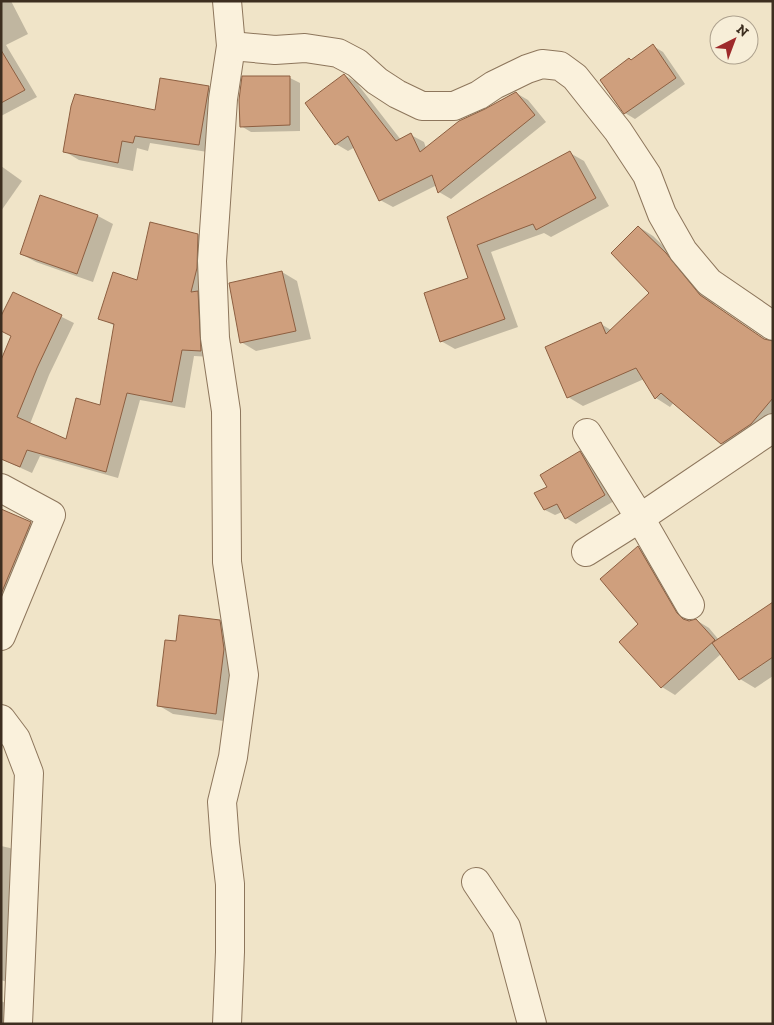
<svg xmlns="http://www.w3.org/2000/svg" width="774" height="1025" viewBox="0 0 774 1025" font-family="'Zilla Slab',serif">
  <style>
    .shadow { fill: #0003 }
    .building { fill: #cf9f7d; stroke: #8d5f41 }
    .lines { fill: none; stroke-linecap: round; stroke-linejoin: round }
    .street-casing { stroke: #8d765c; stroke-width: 30 }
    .street { stroke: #faf1dc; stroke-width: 28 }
  </style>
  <rect width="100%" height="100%" fill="#f0e4c8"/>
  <!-- shadow -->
  <g class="shadow">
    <polygon points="1,1 11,1 28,34 6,45 37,97 1,116"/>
    <polygon points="653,46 663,52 685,84 635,119 625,113 632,61"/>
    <polygon points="344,75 356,82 401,140 411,135 424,142 426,148 516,93 528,100 546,122 451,199 439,192 437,185 393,207 380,200 355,147 348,151 336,144 307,103"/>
    <polygon points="290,78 300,83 300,131 251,132 241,126"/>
    <polygon points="208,87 223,96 214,153 150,143 148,151 137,148 133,171 79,160 64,151"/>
    <polygon points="570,153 584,161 609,206 551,237 544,233 491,252 518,327 455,349 441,341 470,279 448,218"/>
    <polygon points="1,166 22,181 1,211"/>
    <polygon points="98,216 113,224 93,282 36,262 21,254"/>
    <polygon points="639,227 653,236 681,263 715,305 768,342 773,343 773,424 737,452 722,443 674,402 670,407 656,398 644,379 583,406 568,397 601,324 611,330 650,294"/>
    <polygon points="198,235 210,242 213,357 194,356 185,408 140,400 118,478 40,456 32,473 1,459 1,363 13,336 13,293 74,323 49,375 30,424 66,441 101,406 115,326 100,318 138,282"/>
    <polygon points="282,272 297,281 311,339 256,351 241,342"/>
    <polygon points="580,452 589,458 614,501 576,524 566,518 562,512 555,515 545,510 536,493 548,487"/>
    <polygon points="5,512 45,531 1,604 1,522"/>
    <polygon points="638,548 652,556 690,622 696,620 709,628 719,640 773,604 773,676 755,688 740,679 721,654 675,695 662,687 640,624"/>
    <polygon points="220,622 235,630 231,722 173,714 158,705 177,642"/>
    <polygon points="1,846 10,848 23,855 16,985 1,980"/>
    <polygon points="1,1001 18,1009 17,1024 1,1024"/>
    <polygon points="130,1023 162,1023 163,1024 130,1024"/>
  </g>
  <!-- building -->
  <g class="building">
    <polygon points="653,44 676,78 624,114 600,80 629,58 631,60"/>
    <polygon points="1,50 25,90 1,103"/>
    <polygon points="344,74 396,141 411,133 420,152 459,121 485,109 516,92 535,115 438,193 432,175 379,201 348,136 335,145 305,103"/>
    <polygon points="242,76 290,76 290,125 240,127 239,100"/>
    <polygon points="160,78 209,86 199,145 135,136 133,143 122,141 118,163 63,152 71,106 75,94 155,110"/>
    <polygon points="570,151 596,198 536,230 533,224 477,245 505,319 440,342 424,293 468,278 447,217"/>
    <polygon points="40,195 98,215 77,274 20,254"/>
    <polygon points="150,222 198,234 197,268 191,292 198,291 201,351 182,350 172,402 127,393 106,472 27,450 20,467 1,459 1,360 11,336 1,331 1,316 13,292 62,315 37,368 17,417 66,439 76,398 100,405 114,324 98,319 113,272 137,280"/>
    <polygon points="638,226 666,253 700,295 764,339 773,341 773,398 751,424 721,444 661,393 655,399 636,368 567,398 545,347 601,322 606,334 649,293 611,253"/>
    <polygon points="282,271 296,331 240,343 229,283"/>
    <polygon points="580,451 605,495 565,519 557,504 544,510 534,493 547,487 540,475"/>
    <polygon points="1,509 31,522 1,594"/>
    <polygon points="638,546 677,613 683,619 689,621 696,619 715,640 661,688 619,642 638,624 600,579"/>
    <polygon points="773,602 773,657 739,680 712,643"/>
    <polygon points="179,615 220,620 224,649 216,714 157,706 165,640 176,641"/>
  </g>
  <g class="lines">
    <!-- street casing -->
    <g class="street-casing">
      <g id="street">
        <polyline points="227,1 231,46 223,99 212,261 215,338 226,411 227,562 244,675 233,757 222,802 225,843 230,884 230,952 227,1024"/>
        <polyline points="231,46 275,50 305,48 338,53 357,63 377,81 397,94 422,106 454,106 479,95 494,85 527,69 542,64 560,66 575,77 618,131 647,175 662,214 683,251 709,282 773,326"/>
        <polyline points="587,433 640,518 690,605"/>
        <polyline points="1,488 51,515 1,636"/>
        <polyline points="586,552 640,518 773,428"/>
        <polyline points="1,719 16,739 29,773 18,1024"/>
        <polyline points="476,882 506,927 532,1024"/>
      </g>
    </g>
    <!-- street -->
    <use href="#street" class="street"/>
  </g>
  <!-- border -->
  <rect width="774" height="1025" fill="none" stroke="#3d2e20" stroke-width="5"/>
  <!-- north arrow -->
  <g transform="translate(734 40) rotate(42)"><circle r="24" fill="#f7eed8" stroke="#ada18e"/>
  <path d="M0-4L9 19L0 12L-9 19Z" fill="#9e2a2b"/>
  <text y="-8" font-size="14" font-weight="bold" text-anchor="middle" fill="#3d2e20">N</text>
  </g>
</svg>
